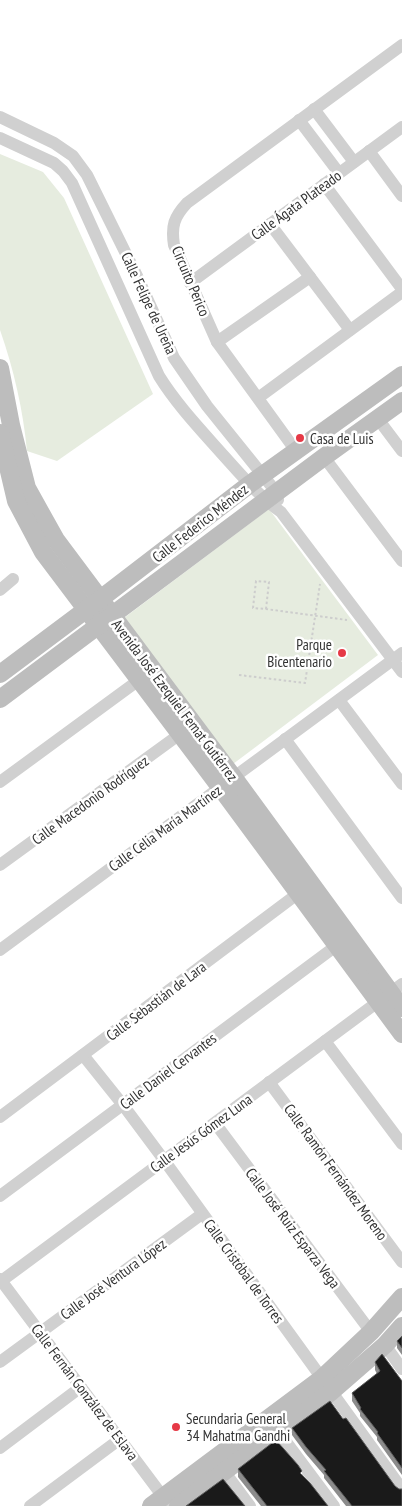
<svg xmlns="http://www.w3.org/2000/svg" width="402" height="1506" viewBox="0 0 402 1506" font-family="'PT Sans Narrow',sans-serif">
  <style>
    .green { fill: #e6ecdf }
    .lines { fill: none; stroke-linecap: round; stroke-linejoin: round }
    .path { stroke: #cdcdcd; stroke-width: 2; stroke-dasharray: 2.5 2.5; stroke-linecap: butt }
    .street { stroke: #d0d0d0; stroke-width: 12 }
    .secondary { stroke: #bdbdbd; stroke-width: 18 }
    .wall { fill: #8c8c8c }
    .building { fill: #1a1a1a; stroke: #5f5f5f }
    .poi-dot { fill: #e63946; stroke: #fff; stroke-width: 2 }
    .labels { text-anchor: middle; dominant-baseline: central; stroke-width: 5; stroke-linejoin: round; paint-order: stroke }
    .street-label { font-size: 15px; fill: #333; stroke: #fff }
    .poi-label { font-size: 15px; fill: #333; stroke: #fff; text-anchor: start }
  </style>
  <rect width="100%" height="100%" fill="#fff"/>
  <!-- green -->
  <g class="green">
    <path d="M0,154L43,172L64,198L153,394L57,461L27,451C23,410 14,370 0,330Z"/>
    <polygon points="269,509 378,655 233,764 124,618"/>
  </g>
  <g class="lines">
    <!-- path -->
    <g class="path">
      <polyline points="266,609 269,582 256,581 253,608 266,609 347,620"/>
      <polyline points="239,675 305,683 320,584"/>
    </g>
    <!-- street -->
    <g class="street">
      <polyline points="314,109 354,162"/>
      <polyline points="0,117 54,143 73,156 87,175 137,276 174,358 207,406 277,493 278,500"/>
      <polyline points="299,120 339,173"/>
      <path d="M0,138L54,163L63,171L72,183L159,376C177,405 201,430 224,456C242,476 259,496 281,512L402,672"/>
      <polyline points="369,151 402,196"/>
      <polyline points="324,184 402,289"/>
      <polyline points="270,224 350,330"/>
      <polyline points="190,283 402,127"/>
      <polyline points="217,342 310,277"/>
      <polyline points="258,398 402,292"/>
      <polyline points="378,419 402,451"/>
      <path d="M296,451L217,342L174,245C171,226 174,217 187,203L402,45"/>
      <polyline points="324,457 402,561"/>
      <polyline points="0,590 13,579"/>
      <polyline points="339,700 402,784"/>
      <polyline points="285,739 402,898"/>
      <polyline points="0,782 139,680"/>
      <polyline points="0,865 180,734"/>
      <polyline points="0,950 402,653"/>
      <polyline points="325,1041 402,1144"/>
      <polyline points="83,1055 123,1105 164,1160 402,1489"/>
      <polyline points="269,1082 402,1262"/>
      <polyline points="0,1117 304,889"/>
      <polyline points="215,1123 371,1332"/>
      <polyline points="0,1196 336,946"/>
      <polyline points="0,1279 170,1506"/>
      <polyline points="0,1282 402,984"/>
      <polyline points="385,1345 402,1369"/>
      <polyline points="0,1362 202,1214"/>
      <polyline points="278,1431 334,1506"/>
      <polyline points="0,1448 81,1387"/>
      <polyline points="224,1471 250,1506"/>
      <polyline points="30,1506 120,1439"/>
    </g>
    <!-- secondary -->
    <g class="secondary">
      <polyline points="0,368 11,425 27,488 56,540 234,778 402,1008"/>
      <polyline points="0,433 16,501 43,552 220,787 402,1034"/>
      <polyline points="0,674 99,600 250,484 402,375"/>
      <polyline points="0,699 324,457 402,401"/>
      <polyline points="151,1506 321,1379 371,1332 402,1297"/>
      <polyline points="178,1506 331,1392 385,1345 402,1326"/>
    </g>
  </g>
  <!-- wall -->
  <g class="wall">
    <polygon points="402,1336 402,1355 397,1348 397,1341"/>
    <polygon points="375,1362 402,1381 402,1475 377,1440 377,1437 360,1416 360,1413 352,1401 352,1393 377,1374 375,1370"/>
    <polygon points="292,1428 402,1506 346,1506 324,1478 324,1475 306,1454 292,1435"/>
    <polygon points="238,1469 302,1474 328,1506 261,1506 238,1477"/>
  </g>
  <!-- building -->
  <g class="building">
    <polygon points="402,1336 402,1348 397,1341"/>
    <polygon points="382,1354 402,1381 402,1468 377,1433 378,1432 360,1409 361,1408 352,1393 380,1371 375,1362"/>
    <polygon points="330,1401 343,1419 346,1418 395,1486 399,1489 402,1489 402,1506 352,1506 324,1471 326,1470 306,1447 292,1428"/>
    <polygon points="276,1440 298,1465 302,1471 300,1473 310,1483 328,1506 267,1506 238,1469"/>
    <polygon points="223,1479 245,1506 186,1506"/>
  </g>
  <!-- markers -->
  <g class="poi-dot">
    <circle cx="300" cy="438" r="5"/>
    <circle cx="342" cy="653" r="5"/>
    <circle cx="176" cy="1427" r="5"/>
  </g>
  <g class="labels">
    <!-- street labels -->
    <g class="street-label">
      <text transform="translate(296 205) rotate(-36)">Calle Ágata Plateado</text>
      <text transform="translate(191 281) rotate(67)">Circuito Perico</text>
      <text transform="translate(149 303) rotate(65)">Calle Felipe de Ureña</text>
      <text transform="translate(200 523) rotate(-38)">Calle Federico Méndez</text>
      <text transform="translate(175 700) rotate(53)">Avenida José Ezequiel Femat Gutiérrez</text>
      <text transform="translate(90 800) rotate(-36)">Calle Macedonio Rodríguez</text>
      <text transform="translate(165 828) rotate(-36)">Calle Celia María Martínez</text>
      <text transform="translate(156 1001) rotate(-37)">Calle Sebastián de Lara</text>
      <text transform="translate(168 1071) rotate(-37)">Calle Daniel Cervantes</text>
      <text transform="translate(201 1133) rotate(-36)">Calle Jesús Gómez Luna</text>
      <text transform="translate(336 1172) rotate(54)">Calle Ramón Fernández Moreno</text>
      <text transform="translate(293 1228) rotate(53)">Calle José Ruiz Esparza Vega</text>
      <text transform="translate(244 1271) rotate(54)">Calle Cristóbal de Torres</text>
      <text transform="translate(113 1279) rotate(-36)">Calle José Ventura López</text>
      <text transform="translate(85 1392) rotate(53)">Calle Fernán González de Eslava</text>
    </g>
    <!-- poi labels -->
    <g class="poi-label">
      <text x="310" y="438">Casa de Luis</text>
      <text x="332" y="644" text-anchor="end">Parque<tspan x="332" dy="17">Bicentenario</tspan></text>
      <text x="186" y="1418">Secundaria General<tspan x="186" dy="17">34 Mahatma Gandhi</tspan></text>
    </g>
  </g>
</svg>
